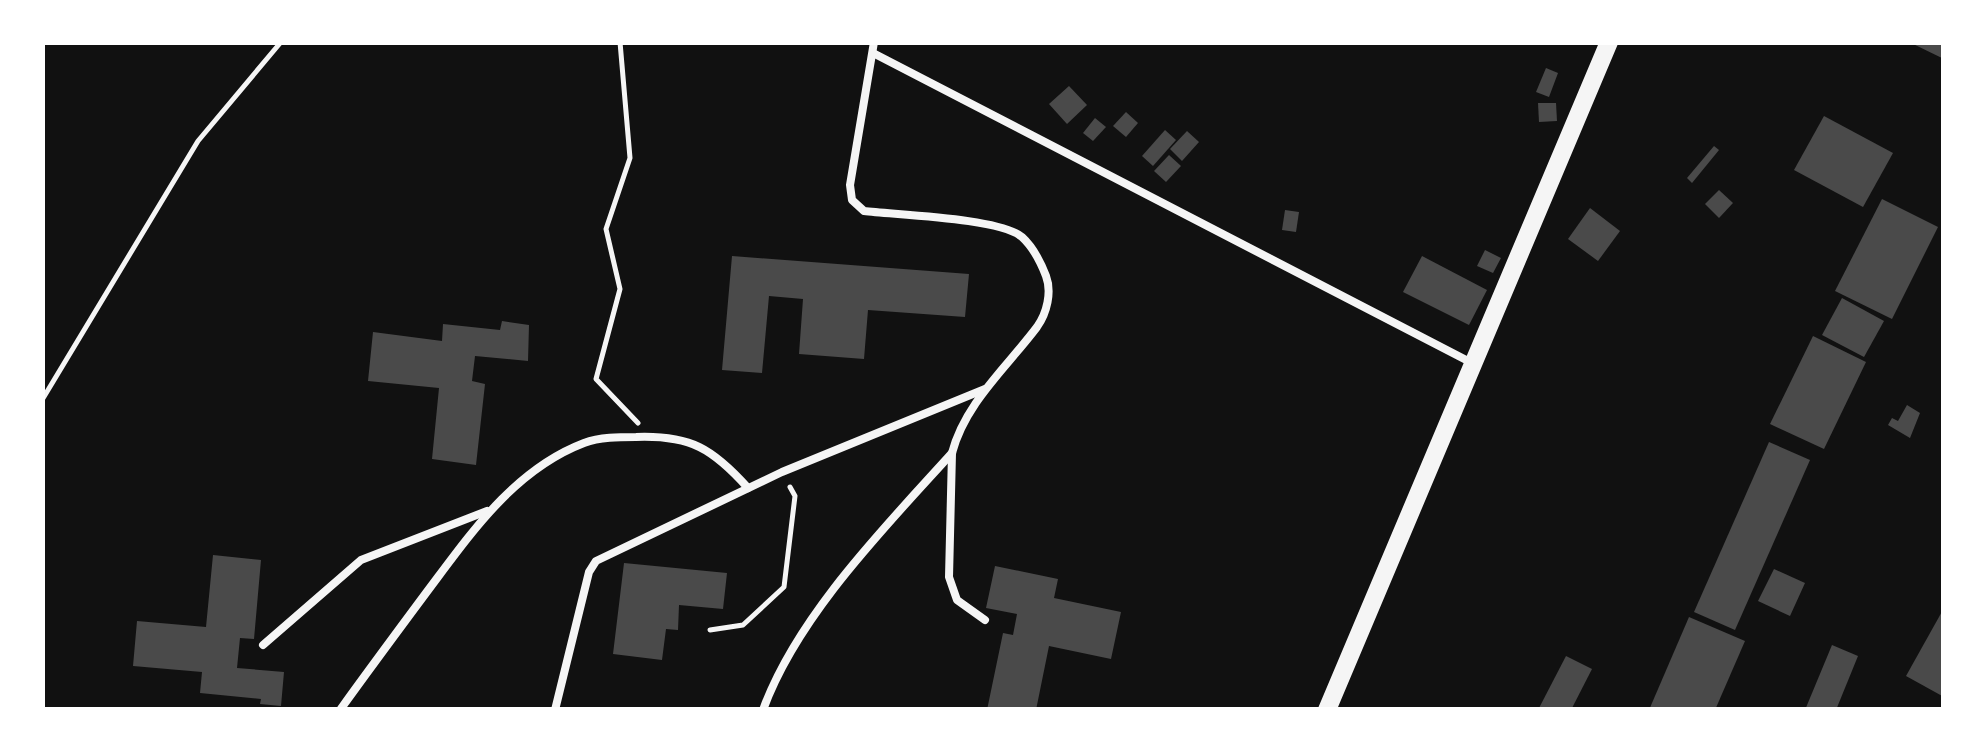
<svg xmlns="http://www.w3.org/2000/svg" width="1986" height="752" viewBox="0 0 1986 752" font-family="Manrope,sans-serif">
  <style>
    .building { fill: #4a4a4a }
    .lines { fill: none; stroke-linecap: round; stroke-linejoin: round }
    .path { stroke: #f5f5f5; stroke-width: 5 }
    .service { stroke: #f5f5f5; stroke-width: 8 }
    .tertiary { stroke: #f5f5f5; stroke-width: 18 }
  </style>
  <rect width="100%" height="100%" fill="#111"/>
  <!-- building -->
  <g class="building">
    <polygon points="1909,42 1944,42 1944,59"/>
    <polygon points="1546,68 1558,73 1549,97 1536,92"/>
    <polygon points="1069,86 1087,105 1067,124 1049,104"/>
    <polygon points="1538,103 1556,103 1557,121 1539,122"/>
    <polygon points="1126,112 1138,123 1126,137 1113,126"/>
    <polygon points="1824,116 1893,153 1863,207 1794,170"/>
    <polygon points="1095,118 1106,127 1093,141 1083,133"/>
    <polygon points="1165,130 1176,140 1153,166 1142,156"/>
    <polygon points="1187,131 1199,142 1182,161 1170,149"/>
    <polygon points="1714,146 1719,150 1692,183 1687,178"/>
    <polygon points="1169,155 1181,166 1166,182 1154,171"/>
    <polygon points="1719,190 1733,203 1719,218 1705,204"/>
    <polygon points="1882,199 1938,227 1892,319 1835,291"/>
    <polygon points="1590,208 1620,231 1598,261 1568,239"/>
    <polygon points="1285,210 1299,212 1296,232 1282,230"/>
    <polygon points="1485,250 1501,258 1493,273 1477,266"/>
    <polygon points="732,256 969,274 965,317 868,310 864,359 799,354 803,299 769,296 762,373 722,370"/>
    <polygon points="1422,256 1487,290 1469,325 1403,292"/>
    <polygon points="1842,298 1884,321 1864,357 1822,335"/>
    <polygon points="502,321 529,325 528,361 475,356 472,381 485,384 476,465 432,459 439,388 368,381 373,332 442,341 443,324 500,330"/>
    <polygon points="1813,336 1866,362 1824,449 1770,424"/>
    <polygon points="1907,405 1920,413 1910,438 1888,425 1892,418 1898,421"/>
    <polygon points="1769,442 1810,460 1735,630 1694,612"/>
    <polygon points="213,555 261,560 254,639 240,638 237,668 284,672 281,706 260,704 261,699 200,693 202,672 133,666 137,621 206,627"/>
    <polygon points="624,563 727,573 723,609 679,605 678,630 666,629 662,660 613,654"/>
    <polygon points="995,566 1058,579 1054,598 1121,612 1111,659 1049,646 1036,710 987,710 1003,633 1013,635 1017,614 986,608"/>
    <polygon points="1774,569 1805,583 1790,616 1758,601"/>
    <polygon points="1944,608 1944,697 1906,676"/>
    <polygon points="1689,617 1745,641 1715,710 1649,710"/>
    <polygon points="1832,645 1858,656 1836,710 1805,710"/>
    <polygon points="1566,656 1592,669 1571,710 1538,710"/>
  </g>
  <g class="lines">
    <!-- path -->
    <g class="path">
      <polyline points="620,42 630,158 606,229 620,289 596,379 638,423"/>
      <polyline points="42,400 198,141 281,42"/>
      <polyline points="710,630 743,625 784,587 795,496 790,487"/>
    </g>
    <!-- service -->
    <g class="service">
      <path d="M874,42L850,185L852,200L864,211C897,215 1000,218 1022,237C1033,247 1041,263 1046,276C1052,292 1047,313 1037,327C1007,367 965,403 952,453L949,577L957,600L985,620"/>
      <polyline points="873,53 1472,363"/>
      <polyline points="263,645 361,560 487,511"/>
      <path d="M340,710C368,671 397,632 426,593C469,536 513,470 584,443C600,437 619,437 636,437C691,435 713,449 748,488"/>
      <polyline points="555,710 589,572 596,561 782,472 985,389"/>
      <path d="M763,710C797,616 886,526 952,453"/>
    </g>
    <!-- tertiary -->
    <polyline class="tertiary" points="1327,710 1609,42"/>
  </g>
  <!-- border -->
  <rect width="1986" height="752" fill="none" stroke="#ffffff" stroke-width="90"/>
</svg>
